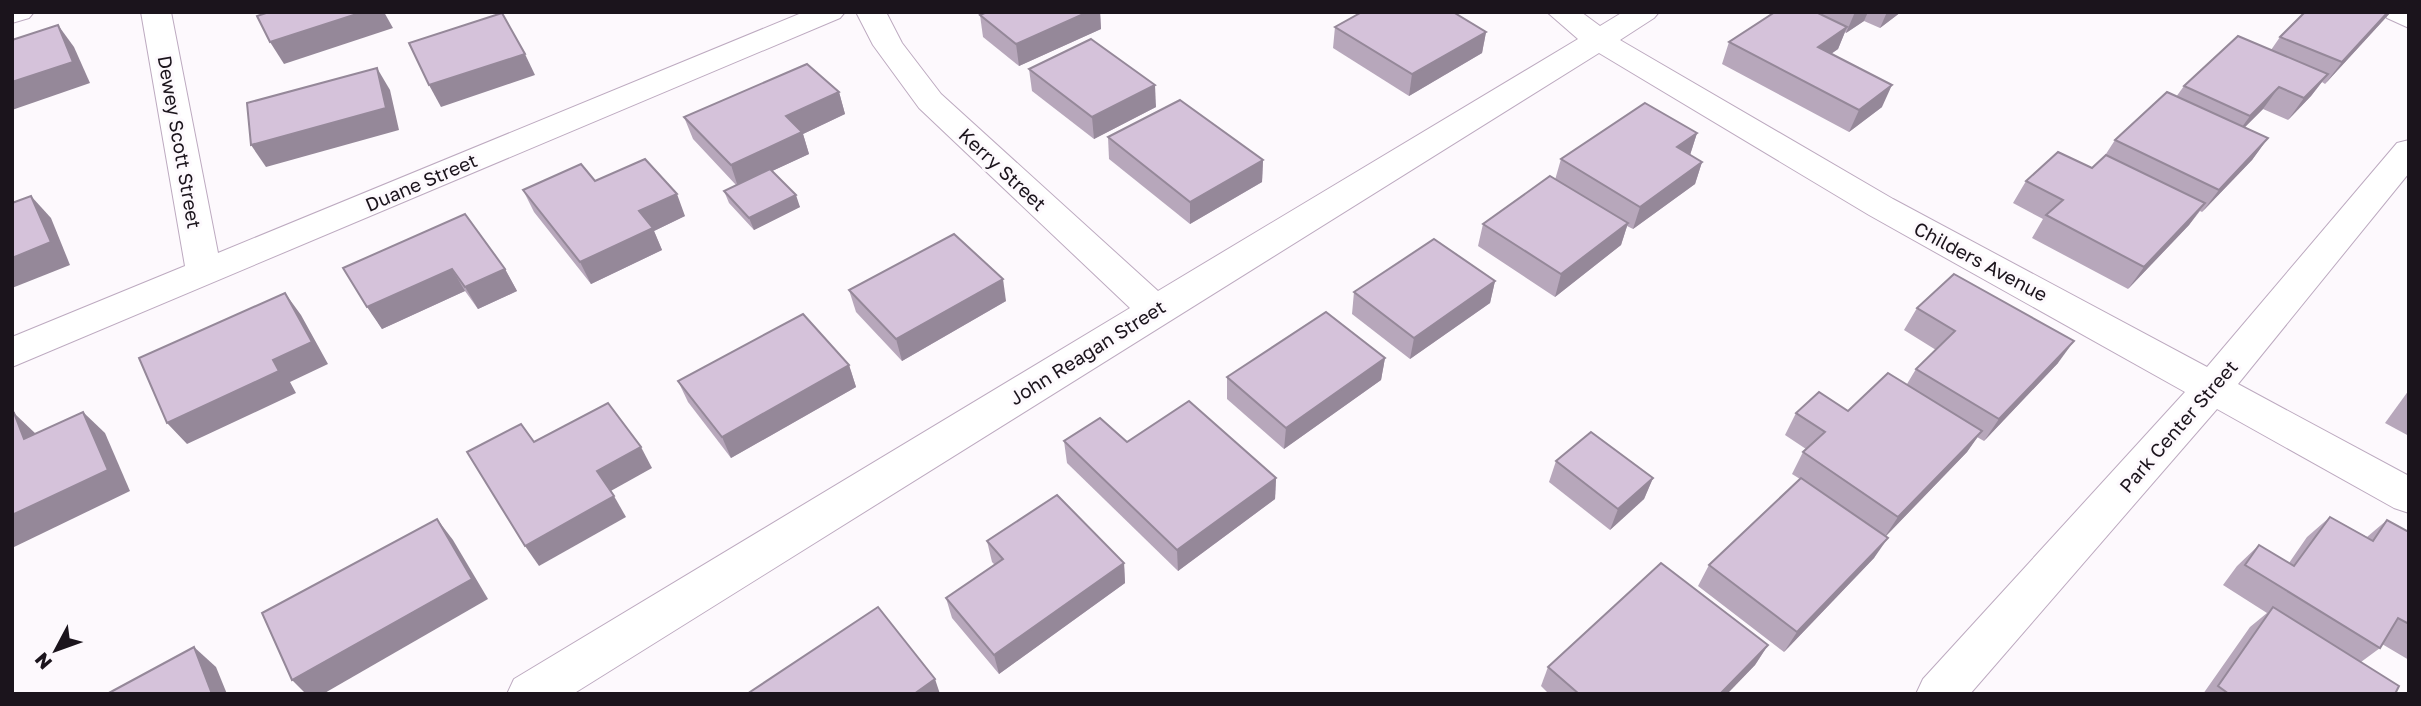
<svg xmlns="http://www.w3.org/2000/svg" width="2421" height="706" viewBox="0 0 2421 706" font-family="'Golos Text',sans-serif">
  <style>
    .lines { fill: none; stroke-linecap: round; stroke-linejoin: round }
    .street-casing { stroke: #bdaac0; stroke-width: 2 }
    .street { fill: #fff; fill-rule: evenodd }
    .wall { fill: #b7a7bb }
    .shaded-wall { fill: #958899 }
    .building { fill: #d5c2da; stroke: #958899; stroke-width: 2 }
    .labels { text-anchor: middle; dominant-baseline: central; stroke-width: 6; stroke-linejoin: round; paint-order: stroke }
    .street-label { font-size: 19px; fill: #1b141c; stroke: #fdf9fd }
  </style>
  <rect width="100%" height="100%" fill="#fdf9fd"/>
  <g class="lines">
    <!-- street casing -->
    <g class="street-casing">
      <g id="street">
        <polygon points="12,12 34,12 29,18 12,23"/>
        <polygon points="141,12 171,12 218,253 804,12 845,12 840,18 12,367 12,337 185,266"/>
        <polygon points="856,12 886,12 902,43 941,94 1158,291 1578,39 1547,12 1581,12 1600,26 1623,12 1659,12 1654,18 1620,40 1893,199 2207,367 2397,143 2409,140 2409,173 2238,384 2409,476 2409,513 2394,508 2217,409 1970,694 1916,694 1923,679 2185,392 1869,215 1599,53 573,694 507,694 514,679 1130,308 919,108 873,45"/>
        <polygon points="2382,12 2409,12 2409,28 2387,18"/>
      </g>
    </g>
    <!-- street -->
    <use href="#street" class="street"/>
  </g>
  <!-- wall -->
  <g class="wall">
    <polygon points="987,12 1100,12 1101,29 1019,66 983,37 980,15"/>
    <polygon points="1775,12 1901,12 1880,28 1864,21 1846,33 1845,32 1838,49 1831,54 1882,107 1849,132 1722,64 1729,42"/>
    <polygon points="2305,12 2391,12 2325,84 2322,82 2311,96 2288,120 2263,109 2245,127 2268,138 2252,160 2202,212 2200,211 2189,225 2128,289 2032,238 2043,219 2013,203 2026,181 2092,168 2104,157 2115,140 2176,97 2184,86 2271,50 2280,37"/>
    <polygon points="1335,27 1486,32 1482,53 1409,96 1333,48"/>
    <polygon points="1029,69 1156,107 1094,139 1032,91"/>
    <polygon points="839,92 845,114 803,134 809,154 772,171 800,207 754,230 729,203 724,191 736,185 693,139 684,117"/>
    <polygon points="1697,133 1690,155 1702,162 1695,184 1633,229 1627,226 1621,245 1555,297 1478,246 1483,224 1555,180 1561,159"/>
    <polygon points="1108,137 1263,160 1262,182 1190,224 1109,159"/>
    <polygon points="595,181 685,216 654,231 662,250 591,284 534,212 523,190"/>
    <polygon points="343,268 505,269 517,291 478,309 465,291 382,329"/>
    <polygon points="1495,281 1490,303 1410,359 1352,314 1354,292"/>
    <polygon points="849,290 1006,301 902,361 856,312"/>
    <polygon points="1917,308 2058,363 1984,441 1977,437 1967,452 1886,536 1874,558 1784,652 1698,586 1709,565 1800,479 1792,474 1803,452 1806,449 1785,435 1796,413 1848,411 1907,384 1916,369 1936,350 1904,330"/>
    <polygon points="1385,358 1381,380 1284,449 1227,399 1227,377"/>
    <polygon points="849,365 856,387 731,458 688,402 678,381"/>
    <polygon points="2409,390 2409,436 2385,423"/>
    <polygon points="1064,441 1127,442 1276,478 1275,499 1178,571 1067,463"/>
    <polygon points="1556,461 1653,478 1644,499 1610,530 1549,482"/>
    <polygon points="2330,517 2367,537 2387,520 2409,532 2409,660 2382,644 2380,648 2361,662 2395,694 2203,694 2250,627 2267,613 2223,585 2237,566 2259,545 2289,563 2307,537"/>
    <polygon points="987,541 1124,563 1125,583 999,674 952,618 946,598 995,565 992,562"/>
    <polygon points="1768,645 1755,665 1727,694 1549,694 1541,686 1548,667"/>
  </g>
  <!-- shaded-wall -->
  <g class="shaded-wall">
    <polygon points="363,12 384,12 393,28 284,64 270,42"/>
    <polygon points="1088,12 1100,12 1101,29 1019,66 1016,44"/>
    <polygon points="1855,12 1868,12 1864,21 1846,33"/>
    <polygon points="1887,12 1901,12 1880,28"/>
    <polygon points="2388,12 2391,12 2325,84 2342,62"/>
    <polygon points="58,25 74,47 90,83 12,110 12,82"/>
    <polygon points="1847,27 1838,49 1809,69 1818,47"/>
    <polygon points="1486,32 1482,53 1409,96 1412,74"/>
    <polygon points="525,54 535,75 441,107 429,85"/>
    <polygon points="377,68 390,90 399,130 266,167 251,145"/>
    <polygon points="2328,74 2311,96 2288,120 2304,98"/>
    <polygon points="1155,85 1156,107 1094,139 1092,117"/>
    <polygon points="1892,85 1882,107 1849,132 1859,110"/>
    <polygon points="2279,87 2263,109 2234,138 2250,116"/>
    <polygon points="839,92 845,114 803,134 809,154 738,187 731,165 786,116"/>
    <polygon points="1697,133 1690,155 1677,147"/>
    <polygon points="2268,138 2252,160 2202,212 2219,190"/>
    <polygon points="1263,160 1262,182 1190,224 1190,202"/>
    <polygon points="1702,162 1695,184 1633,229 1640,207"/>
    <polygon points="677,194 685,216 654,231 662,250 591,284 580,262 639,211"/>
    <polygon points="796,195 800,207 754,230 749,218"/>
    <polygon points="31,196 51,218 70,265 12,288 12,258"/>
    <polygon points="2205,203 2189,225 2128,289 2144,267"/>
    <polygon points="1628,223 1621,245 1555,297 1561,274"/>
    <polygon points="452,269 465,291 382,329 367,307"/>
    <polygon points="505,269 517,291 478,309 465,287"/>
    <polygon points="1003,279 1006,301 902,361 896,339"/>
    <polygon points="1495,281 1490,303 1410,359 1414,338"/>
    <polygon points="285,293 301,315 328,364 290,382 296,393 187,444 167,423 273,360"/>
    <polygon points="2074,341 2058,363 1984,441 1999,419"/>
    <polygon points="1385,358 1381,380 1284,449 1286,428"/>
    <polygon points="849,365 856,387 731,458 722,437"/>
    <polygon points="83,412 105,433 130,491 12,548 12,515"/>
    <polygon points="14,413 37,435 24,439"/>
    <polygon points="1982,431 1967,452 1884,538 1898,517"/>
    <polygon points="641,447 652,468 609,492 597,471"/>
    <polygon points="1276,478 1275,499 1178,571 1177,550"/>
    <polygon points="1653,478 1644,499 1610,530 1618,509"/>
    <polygon points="614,496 626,517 539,566 525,546"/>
    <polygon points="437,519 453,540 488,599 323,694 306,694 292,680"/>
    <polygon points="1888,538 1874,558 1784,652 1797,632"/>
    <polygon points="1124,563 1125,583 999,674 994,655"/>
    <polygon points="1768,645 1755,665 1727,694 1720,694"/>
    <polygon points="194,647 216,667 227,694 212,694"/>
    <polygon points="935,679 940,694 914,694"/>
  </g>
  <!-- building -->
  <g class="building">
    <polygon points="269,12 363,12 270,42 257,16"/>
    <polygon points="987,12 1088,12 1016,44 980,15"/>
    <polygon points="1362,12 1453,12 1486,32 1412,74 1335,27"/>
    <polygon points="1775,12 1816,12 1847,27 1818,47 1892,85 1859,110 1729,42"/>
    <polygon points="2305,12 2388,12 2342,62 2280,37"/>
    <polygon points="502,13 525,54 429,85 409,43"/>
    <polygon points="58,25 73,62 12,82 12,40"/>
    <polygon points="2238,36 2328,74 2304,98 2279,87 2250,116 2184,86"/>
    <polygon points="1091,39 1155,85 1092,117 1029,69"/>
    <polygon points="807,64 839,92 786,116 802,132 731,165 684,117"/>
    <polygon points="377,68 386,108 251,145 247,103"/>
    <polygon points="2167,92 2268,138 2219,190 2115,140"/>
    <polygon points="1180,100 1263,160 1190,202 1108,137"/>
    <polygon points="1645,103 1697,133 1677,147 1702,162 1640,207 1561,159"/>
    <polygon points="2058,152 2092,168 2106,155 2205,203 2144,267 2046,215 2063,200 2026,181"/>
    <polygon points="645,159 677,194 639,211 653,228 580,262 523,190 581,164 595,181"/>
    <polygon points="770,169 796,195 749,218 724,191"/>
    <polygon points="1550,176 1628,223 1561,274 1483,224"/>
    <polygon points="31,196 51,242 12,258 12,203"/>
    <polygon points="465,214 505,269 465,287 452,269 367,307 343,268"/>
    <polygon points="954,234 1003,279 896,339 849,290"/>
    <polygon points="1434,239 1495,281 1414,338 1354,292"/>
    <polygon points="1954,274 2074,341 1999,419 1916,369 1955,331 1917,308"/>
    <polygon points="285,293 312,342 273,360 279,371 167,423 139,358"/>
    <polygon points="1326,312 1385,358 1286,428 1227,377"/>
    <polygon points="803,314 849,365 722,437 678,381"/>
    <polygon points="1888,373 1982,431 1898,517 1803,452 1825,432 1796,413 1819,392 1848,411"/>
    <polygon points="1189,401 1276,478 1177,550 1064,441 1100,418 1127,442"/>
    <polygon points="608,403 641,447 597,471 614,496 525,546 467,452 521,424 534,442"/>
    <polygon points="83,412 108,470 12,515 12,414 14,413 24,439"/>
    <polygon points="1591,432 1653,478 1618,509 1556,461"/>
    <polygon points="1801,478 1888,538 1797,632 1709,565"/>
    <polygon points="1057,495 1124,563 994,655 946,598 1003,559 987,541"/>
    <polygon points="2330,517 2373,541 2387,520 2409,532 2409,624 2398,618 2380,648 2245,565 2259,545 2294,566"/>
    <polygon points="437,519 472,579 292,680 262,613"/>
    <polygon points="1661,563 1768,645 1720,694 1579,694 1548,667"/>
    <polygon points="878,607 935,679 914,694 747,694"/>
    <polygon points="2273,607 2399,686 2395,694 2229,694 2218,686"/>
    <polygon points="194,647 212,694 107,694"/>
  </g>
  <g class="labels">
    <!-- street labels -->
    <g class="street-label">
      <text transform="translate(180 142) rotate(80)">Dewey Scott Street</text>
      <text transform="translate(1003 169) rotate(43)">Kerry Street</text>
      <text transform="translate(421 182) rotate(-23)">Duane Street</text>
      <text transform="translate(1981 261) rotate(28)">Childers Avenue</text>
      <text transform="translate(1087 352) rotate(-32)">John Reagan Street</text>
      <text transform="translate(2178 426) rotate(-49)">Park Center Street</text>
    </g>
  </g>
  <!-- border -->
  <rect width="2421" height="706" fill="none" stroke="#1b141c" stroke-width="28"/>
  <!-- north arrow -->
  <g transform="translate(56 650) rotate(229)" stroke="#fdf9fd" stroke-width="5" paint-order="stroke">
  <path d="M0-5L12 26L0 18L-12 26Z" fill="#1b141c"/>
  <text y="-10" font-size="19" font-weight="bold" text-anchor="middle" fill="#1b141c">N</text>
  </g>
</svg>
